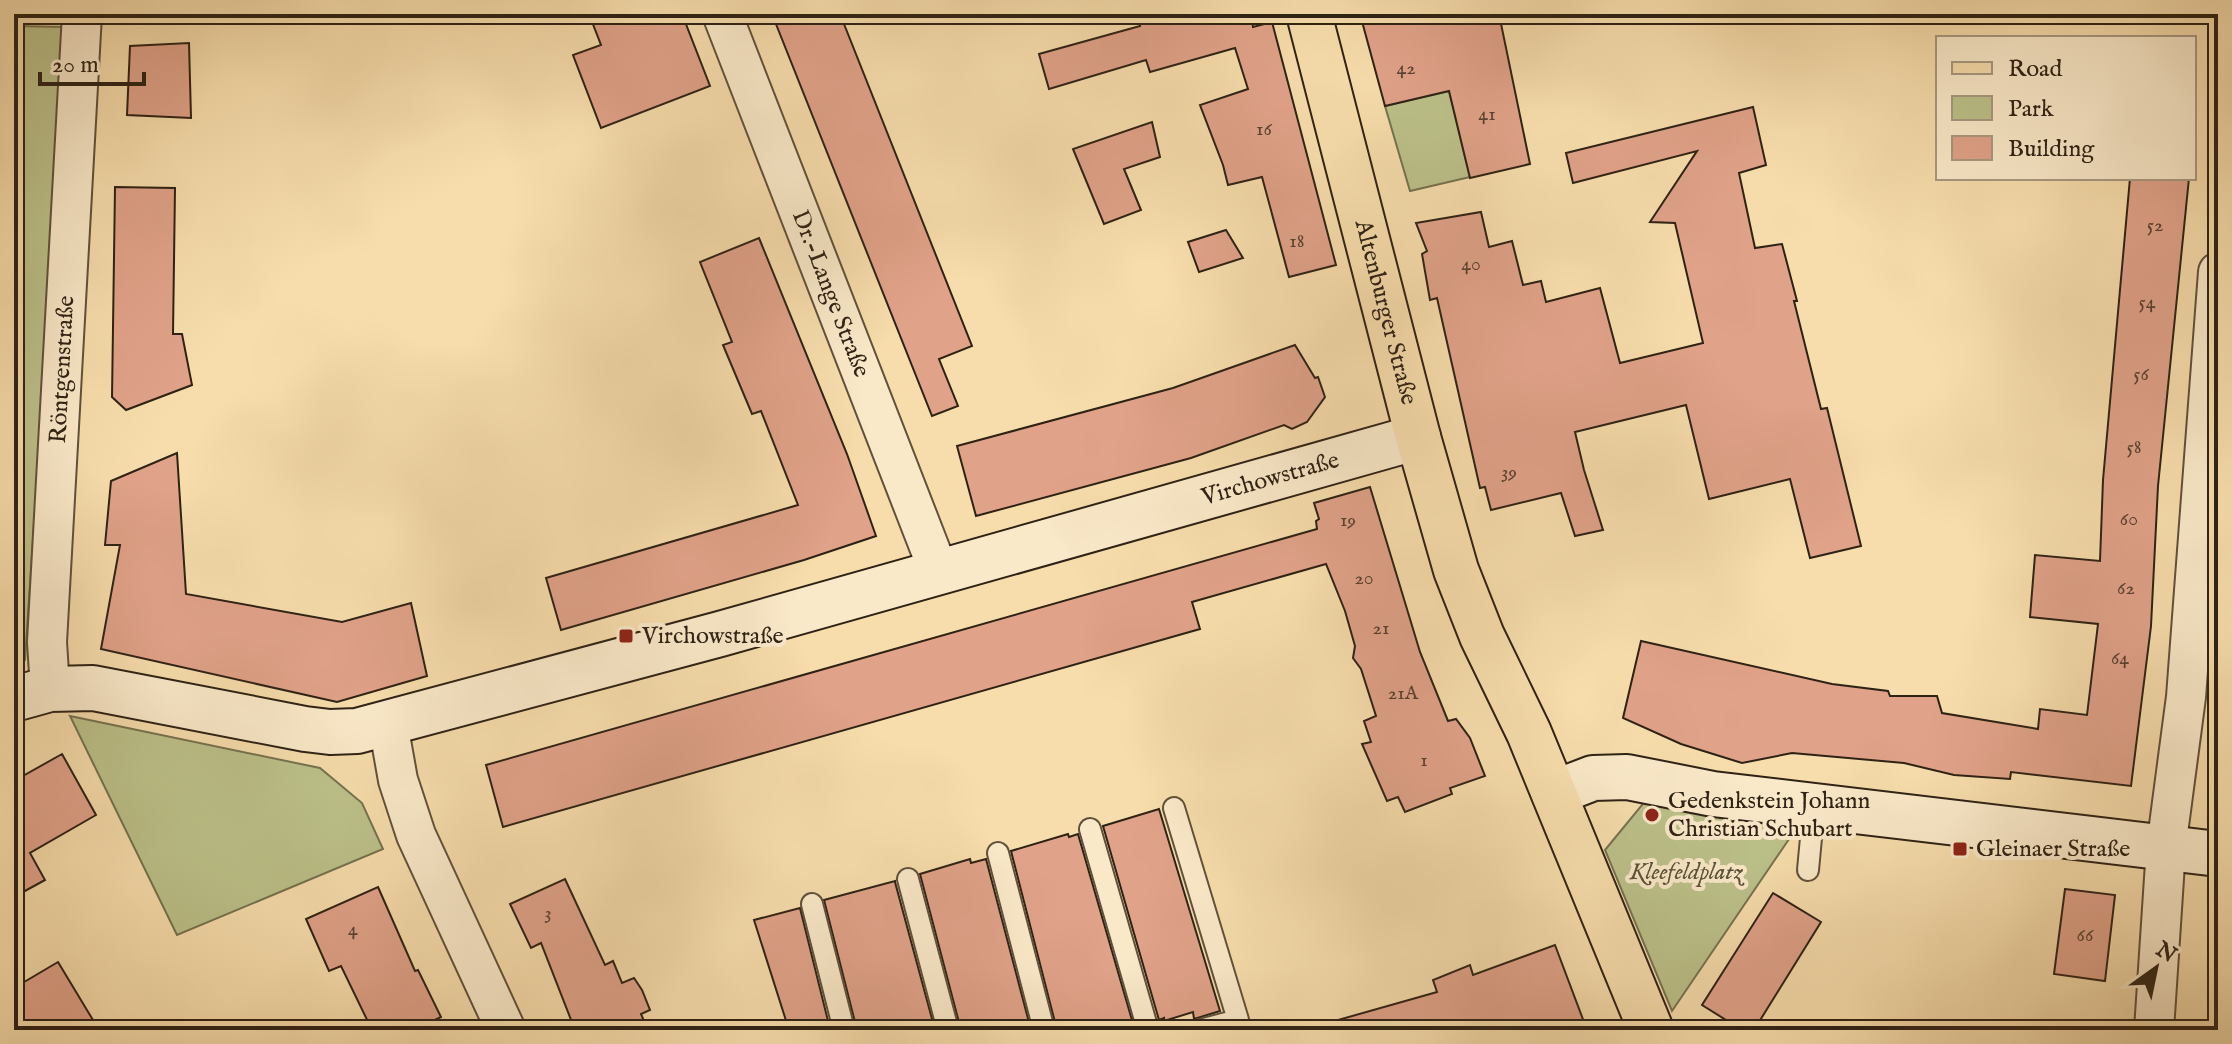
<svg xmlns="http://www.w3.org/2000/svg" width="2232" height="1044" viewBox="0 0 2232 1044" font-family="'IM FELL English',serif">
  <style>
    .green { fill: #bcc18a; stroke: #757250; stroke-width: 2 }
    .building { fill: #e0a289; stroke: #2e2215; stroke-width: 2 }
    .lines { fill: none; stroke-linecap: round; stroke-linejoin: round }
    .lane-casing { stroke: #60513b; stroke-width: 24 }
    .street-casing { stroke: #60513b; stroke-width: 42 }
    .secondary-casing { stroke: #2e2215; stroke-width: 48 }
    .primary-casing { stroke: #2e2215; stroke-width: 48 }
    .lane { stroke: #fae9c9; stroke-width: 20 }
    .street { stroke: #fae9c9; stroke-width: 38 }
    .secondary { stroke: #fae9c9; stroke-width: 44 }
    .primary { stroke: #f7ddac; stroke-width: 44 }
    .poi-dot { fill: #8f2418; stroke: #fae9c9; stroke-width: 3 }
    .labels { text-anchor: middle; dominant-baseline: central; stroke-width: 8; stroke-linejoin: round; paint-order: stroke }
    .number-label { font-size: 20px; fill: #5a4232 }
    .street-label { font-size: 24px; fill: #2e2215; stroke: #fae9c9 }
    .poi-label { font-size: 24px; fill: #2e2215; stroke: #fae9c9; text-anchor: start }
    .park-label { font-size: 24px; font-style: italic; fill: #595238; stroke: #fae9c9 }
  </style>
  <rect width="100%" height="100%" fill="#f7ddac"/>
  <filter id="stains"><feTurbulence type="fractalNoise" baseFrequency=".0025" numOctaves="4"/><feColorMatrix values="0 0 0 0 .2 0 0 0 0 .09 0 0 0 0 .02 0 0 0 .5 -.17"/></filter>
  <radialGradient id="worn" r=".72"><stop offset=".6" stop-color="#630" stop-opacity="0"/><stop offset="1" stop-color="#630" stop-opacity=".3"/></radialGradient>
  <!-- green -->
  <g class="green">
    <polygon points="14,26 67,27 25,660 14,669"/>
    <polygon points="1449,91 1470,177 1410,191 1385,106"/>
    <polygon points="70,716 320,768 362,803 383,849 177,935"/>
    <polygon points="1646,800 1802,820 1672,1011 1605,850"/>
  </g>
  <!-- building -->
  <g class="building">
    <polygon points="589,14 682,14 710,86 601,128 573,55 601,45"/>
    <polygon points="772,14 840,14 972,346 939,359 958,406 932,416"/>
    <polygon points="1137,14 1251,14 1253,27 1272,22 1336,265 1289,277 1262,177 1228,185 1223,165 1200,105 1248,89 1235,48 1150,72 1146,60 1049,89 1039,54 1140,26"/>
    <polygon points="1360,14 1499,14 1530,164 1470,178 1449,91 1385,106"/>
    <polygon points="189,43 191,118 127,115 130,46"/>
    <polygon points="1753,107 1766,165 1739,173 1755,248 1782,244 1797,301 1794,301 1821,409 1827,408 1861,546 1810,558 1790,479 1709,499 1686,405 1575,432 1584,470 1603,530 1575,536 1561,493 1491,510 1485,487 1480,488 1437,298 1430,300 1422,254 1427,251 1416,223 1481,212 1489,247 1512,241 1523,285 1541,281 1546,302 1600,288 1620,363 1703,343 1675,223 1650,222 1697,151 1573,183 1566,153"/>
    <polygon points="1152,122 1160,157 1124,169 1141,210 1104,224 1073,149"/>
    <polygon points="2130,178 2189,178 2158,486 2151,626 2131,786 2011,772 2010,779 1954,775 1904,763 1792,753 1742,763 1681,744 1623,718 1641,641 1832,684 1888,691 1890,696 1937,696 1942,713 2038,729 2040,709 2087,715 2098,624 2030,617 2035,555 2100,561 2103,480"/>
    <polygon points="115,187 175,188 173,334 182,334 192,385 126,410 112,397"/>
    <polygon points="1226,230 1243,258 1199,272 1188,242"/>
    <polygon points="759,238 847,454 876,536 804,560 561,630 546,578 798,505 761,411 752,414 723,345 732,342 700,262"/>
    <polygon points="1295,345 1315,378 1318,377 1325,397 1307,422 1292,429 1284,425 1191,458 976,516 957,446 1173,388"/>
    <polygon points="177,453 186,594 342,622 411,603 427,676 337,702 101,649 120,545 105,545 111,481"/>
    <polygon points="1370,487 1420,652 1448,721 1456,719 1470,738 1485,776 1450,788 1452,794 1405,812 1398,797 1387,801 1362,744 1371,742 1364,721 1376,716 1361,669 1353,658 1355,646 1345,611 1326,564 1192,602 1200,629 503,827 486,765 1317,529 1316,521 1319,519 1314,503"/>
    <polygon points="62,754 96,815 30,853 45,880 14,897 14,781"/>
    <polygon points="1159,809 1220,1011 1194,1019 1193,1012 1164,1021 1164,1018 1159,1020 1103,826"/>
    <polygon points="1068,834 1069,837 1078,834 1134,1027 1124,1030 1057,1030 1011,851"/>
    <polygon points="970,859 971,863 986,859 1031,1030 961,1030 920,874"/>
    <polygon points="565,879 605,965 613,961 622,983 634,978 642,990 650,1010 641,1014 648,1030 575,1030 541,943 531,948 510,904"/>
    <polygon points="895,881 895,882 935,1030 860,1030 855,1022 824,900"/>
    <polygon points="378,887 415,971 418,970 441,1017 414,1030 372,1030 341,966 329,971 306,919"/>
    <polygon points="2065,889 2115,895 2105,981 2054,974"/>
    <polygon points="1773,893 1821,922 1754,1030 1742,1030 1702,1005"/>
    <polygon points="800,908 830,1029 827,1030 789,1030 754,920"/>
    <polygon points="1555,945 1587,1030 1332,1030 1331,1022 1437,992 1433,980 1470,965 1473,975"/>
    <polygon points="58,962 99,1030 14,1030 14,988"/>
  </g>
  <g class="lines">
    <!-- lane casing -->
    <g class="lane-casing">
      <g id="lane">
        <polyline points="1174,808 1238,1020 1200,1030"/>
        <polyline points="1090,829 1148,1030"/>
        <polyline points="998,853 1044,1030"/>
        <polyline points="1808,870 1814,806"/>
        <polyline points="908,879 948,1030"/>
        <polyline points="812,904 844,1030"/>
      </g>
    </g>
    <!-- street casing -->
    <g class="street-casing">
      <g id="street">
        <path id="s1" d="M722,14L939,572"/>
        <path id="s2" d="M50,689L47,642L82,14"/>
        <polyline points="388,724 398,780 416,835 506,1030"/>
        <polyline points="2154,1030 2166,848 2186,697 2218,272"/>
      </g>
    </g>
    <!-- secondary casing -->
    <g class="secondary-casing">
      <g id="secondary">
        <path id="s3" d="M14,699L50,689L93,688L305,729L330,732L357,731L720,634L1418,437"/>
        <polyline points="1554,793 1593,778 1627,777 1713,794 2218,854"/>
      </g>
    </g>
    <!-- primary casing -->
    <g class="primary-casing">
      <g id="primary">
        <path id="s4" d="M1309,14L1418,437L1456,570L1482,636L1529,733L1651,1030"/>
      </g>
    </g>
    <!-- lane -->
    <use href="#lane" class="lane"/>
    <!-- street -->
    <use href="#street" class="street"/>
    <!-- secondary -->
    <use href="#secondary" class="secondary"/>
    <!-- primary -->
    <use href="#primary" class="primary"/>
  </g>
  <!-- markers -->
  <g class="poi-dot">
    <rect x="618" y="628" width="16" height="16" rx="4"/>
    <circle cx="1652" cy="815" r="8"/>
    <rect x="1952" y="841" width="16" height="16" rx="4"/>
  </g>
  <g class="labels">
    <!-- number labels -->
    <g class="number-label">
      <text x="1406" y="68">42</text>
      <text x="1487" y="114">41</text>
      <text x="1264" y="129">16</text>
      <text x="2155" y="225">52</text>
      <text x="1297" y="241">18</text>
      <text x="1471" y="264">40</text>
      <text x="2147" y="302">54</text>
      <text x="2141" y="374">56</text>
      <text x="2134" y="447">58</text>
      <text x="1509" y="472">39</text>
      <text x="2129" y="519">60</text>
      <text x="1348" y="520">19</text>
      <text x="1364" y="578">20</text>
      <text x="2126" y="588">62</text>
      <text x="1381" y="628">21</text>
      <text x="2120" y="658">64</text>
      <text x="1403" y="693">21A</text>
      <text x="1424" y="760">1</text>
      <text x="548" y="913">3</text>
      <text x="353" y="929">4</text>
      <text x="2085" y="935">66</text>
    </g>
    <!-- street labels -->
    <g class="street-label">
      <text stroke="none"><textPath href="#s1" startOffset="300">Dr.-Lange Straße</textPath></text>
      <text stroke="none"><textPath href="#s4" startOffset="308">Altenburger Straße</textPath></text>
      <text stroke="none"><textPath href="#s2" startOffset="320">Röntgenstraße</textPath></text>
      <text stroke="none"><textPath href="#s3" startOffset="1296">Virchowstraße</textPath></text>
    </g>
    <!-- poi labels -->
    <g class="poi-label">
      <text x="642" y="636">Virchowstraße</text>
      <text x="1668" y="801">Gedenkstein Johann<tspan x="1668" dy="28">Christian Schubart</tspan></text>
      <text x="1976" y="849">Gleinaer Straße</text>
    </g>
    <!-- park labels -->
    <g class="park-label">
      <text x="1686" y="872">Kleefeldplatz</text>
    </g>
  </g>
  <!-- margin -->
  <rect width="2232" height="1044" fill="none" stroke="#f7ddac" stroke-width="48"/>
  <rect x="16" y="16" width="2200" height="1012" fill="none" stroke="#2e2215" stroke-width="4"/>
  <rect x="24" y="24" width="2184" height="996" fill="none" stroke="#2e2215" stroke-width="2"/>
  <!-- legend -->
  <rect x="1936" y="36" width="260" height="144" fill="#fae9c9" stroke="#a89981" stroke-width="2"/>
  <rect x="1952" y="62" width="40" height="12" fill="#f7ddac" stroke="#a89981" stroke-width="2"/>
  <text x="2008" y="76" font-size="24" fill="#2e2215">Road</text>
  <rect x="1952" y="96" width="40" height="24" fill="#bcc18a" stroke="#a89981" stroke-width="2"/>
  <text x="2008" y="116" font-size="24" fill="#2e2215">Park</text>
  <rect x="1952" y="136" width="40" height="24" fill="#e0a289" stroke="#a89981" stroke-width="2"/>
  <text x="2008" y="156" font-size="24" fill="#2e2215">Building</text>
  <!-- north arrow -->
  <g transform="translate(2156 968) rotate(33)" stroke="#fae9c9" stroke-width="6" paint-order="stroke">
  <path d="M0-6L14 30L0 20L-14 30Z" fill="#2e2215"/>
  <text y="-12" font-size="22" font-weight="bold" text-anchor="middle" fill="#2e2215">N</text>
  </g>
  <!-- scale -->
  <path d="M40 72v12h104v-12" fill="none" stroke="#2e2215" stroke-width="4"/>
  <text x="52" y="72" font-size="24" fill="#2e2215" stroke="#fae9c9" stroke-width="6" paint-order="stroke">20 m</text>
  <rect width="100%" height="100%" filter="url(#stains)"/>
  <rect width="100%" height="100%" fill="url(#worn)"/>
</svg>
